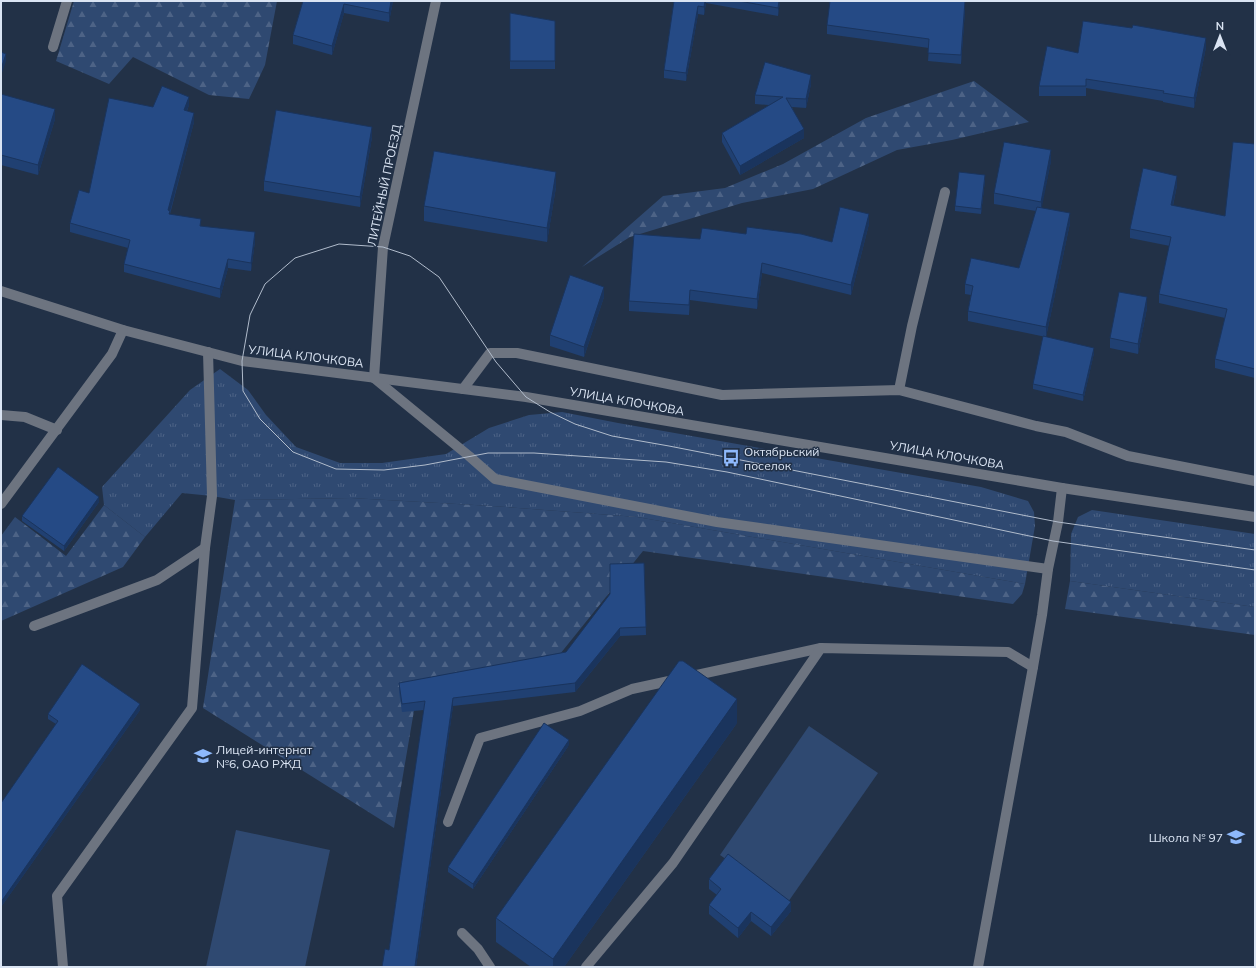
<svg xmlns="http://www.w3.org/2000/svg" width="1256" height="968" viewBox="0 0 1256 968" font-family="Mulish,sans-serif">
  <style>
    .grass { fill: url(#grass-tufts) }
    .forest { fill: url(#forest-firs) }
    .green { fill: #2f4971 }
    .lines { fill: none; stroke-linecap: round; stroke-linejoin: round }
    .minor { stroke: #6d7480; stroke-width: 10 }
    .tram { stroke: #b1bccc; stroke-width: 1 }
    .wall { fill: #204072 }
    .shaded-wall { fill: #1a345d }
    .building { fill: #254a85; stroke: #1a345d }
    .labels { text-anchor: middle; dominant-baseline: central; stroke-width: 3; stroke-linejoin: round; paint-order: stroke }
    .street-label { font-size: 12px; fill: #dae4f3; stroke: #223147 }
    .poi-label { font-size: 12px; fill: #dae4f3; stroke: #223147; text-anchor: start }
  </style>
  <defs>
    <pattern id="grass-tufts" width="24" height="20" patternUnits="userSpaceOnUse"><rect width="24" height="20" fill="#2f4971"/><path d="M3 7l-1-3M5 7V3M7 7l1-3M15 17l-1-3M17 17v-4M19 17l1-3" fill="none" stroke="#4d6386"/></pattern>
    <pattern id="forest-firs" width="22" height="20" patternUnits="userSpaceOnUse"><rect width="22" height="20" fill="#2f4971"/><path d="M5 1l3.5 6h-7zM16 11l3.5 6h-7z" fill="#4d6386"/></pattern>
  </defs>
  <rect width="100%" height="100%" fill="#223147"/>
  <!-- grass -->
  <g class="grass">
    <polygon points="220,369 248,390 266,415 296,447 340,463 382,463 446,454 489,428 529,415 562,412 618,423 981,487 1028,501 1034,512 1035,526 1025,584 637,517 492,506 351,498 235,500 212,496 182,493 145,537 104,505 102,487 190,390"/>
    <polygon points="1092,510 1255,534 1255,607 1070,581 1071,534 1078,517"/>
  </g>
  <!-- forest -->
  <g class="forest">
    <polygon points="74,1 277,1 265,65 249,99 209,95 133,57 109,84 56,61"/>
    <polygon points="974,81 1029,122 952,140 897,150 813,189 742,203 630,237 582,267 663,196 725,188 783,164 866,118"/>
    <polygon points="351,498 492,506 637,517 1025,584 1022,594 1013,604 643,551 560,654 417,693 394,828 203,708 235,500"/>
    <polygon points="104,505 145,537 123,567 1,621 1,536 15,517 66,556"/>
    <polygon points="1070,581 1255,607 1255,635 1065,609"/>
  </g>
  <!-- green -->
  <g class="green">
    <polygon points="809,726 878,773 788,902 720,855"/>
    <polygon points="236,830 330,850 305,967 206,967"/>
  </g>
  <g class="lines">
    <!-- minor -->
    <g class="minor">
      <polyline points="53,47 67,1"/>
      <polyline points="1,291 123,330 242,361 526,397 1062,488 1255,517"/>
      <polyline points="374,378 469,456 495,479 717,522 1048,569"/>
      <polyline points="374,378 383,247 436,1"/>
      <polyline points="463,389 490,353 517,353 722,395 899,390 1036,426 1066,432 1128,456 1255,481"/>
      <polyline points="899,390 912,326 945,192"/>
      <polyline points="1,415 25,417 57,430"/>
      <polyline points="1,504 112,354 123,330"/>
      <polyline points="34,626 157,580 205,548"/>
      <polyline points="448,822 480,738 580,711 632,689 821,648"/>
      <polyline points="462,933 478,949 490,967"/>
      <polyline points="63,967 57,896 192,708 205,548 212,496 208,352"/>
      <polyline points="586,967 673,863 821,648 1008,652 1033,667"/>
      <polyline points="978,967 1033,667 1042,615 1048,569 1058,522 1062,488"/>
    </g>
    <!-- tram -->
    <polyline class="tram" points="1255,550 1058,522 669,446 612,436 575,424 550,412 526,397 496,362 439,277 410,256 383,247 339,244 295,258 265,284 250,315 242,361 243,391 260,419 293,452 336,469 384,470 425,465 488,453 534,453 666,462 727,472 1053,541 1255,570"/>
  </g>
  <!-- wall -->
  <g class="wall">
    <polygon points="303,1 393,1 389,22 344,13 332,55 293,44 293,35"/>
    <polygon points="674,1 780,1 778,16 706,3 704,15 698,14 686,81 664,78 664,70"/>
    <polygon points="965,10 961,64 928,61 929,48 827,34 827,25"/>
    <polygon points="510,13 555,21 555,69 510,69"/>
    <polygon points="1206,47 1194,108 1163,102 1163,101 1086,88 1086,96 1039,96 1039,86 1078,53"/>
    <polygon points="811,84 806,108 792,107 804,138 740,175 722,142 722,133 769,105 755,104 755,95"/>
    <polygon points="1,94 55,119 38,175 1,165"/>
    <polygon points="189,105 187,111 194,122 170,214 201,226 255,241 251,271 228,268 220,298 124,272 124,264 128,248 70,232 70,223 89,193 153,107"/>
    <polygon points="372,137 360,207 264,191 264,181"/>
    <polygon points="1255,144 1255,378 1215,368 1215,359 1225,318 1159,303 1159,294 1170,246 1130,238 1130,229 1177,185 1173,206 1225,216"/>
    <polygon points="1051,161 1041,208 1070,223 1046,337 968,321 968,311 971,295 965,294 965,284 1019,268 1036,211 994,204 994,193"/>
    <polygon points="985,180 981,214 955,211 955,206"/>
    <polygon points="556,187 547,242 424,221 424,206"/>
    <polygon points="869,224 851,295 762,273 757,309 690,300 689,315 629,311 629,301 746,234 832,242"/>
    <polygon points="604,297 584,357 550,346 550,335"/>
    <polygon points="1147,308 1138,354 1110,348 1110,338"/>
    <polygon points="1094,353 1083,401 1033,389 1033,384"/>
    <polygon points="99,502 64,551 22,521 22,516"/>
    <polygon points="644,563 646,635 620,636 575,692 453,706 416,967 382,967 389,950 424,710 402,712 399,692 399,683 566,652"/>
    <polygon points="140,710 1,907 1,803 56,724 48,719 48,714"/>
    <polygon points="737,723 564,967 531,967 496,942 496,918"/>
    <polygon points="569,745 473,889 448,872 448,867"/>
    <polygon points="709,879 791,911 771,936 751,921 738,938 709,914 709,905 717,895 709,889"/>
  </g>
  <!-- shaded-wall -->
  <g class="shaded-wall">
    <polygon points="391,1 393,1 389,22 389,13"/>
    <polygon points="705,1 706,1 706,3 704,15 704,7"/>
    <polygon points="779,1 780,1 778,16 778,8"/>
    <polygon points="965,1 965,10 961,64 961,55"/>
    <polygon points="344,4 344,13 332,55 332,46"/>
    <polygon points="698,6 698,14 686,81 686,73"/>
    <polygon points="1206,38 1206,47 1194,108 1194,98"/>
    <polygon points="6,54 6,61 1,76 1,69"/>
    <polygon points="811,75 811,84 806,108 806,99"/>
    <polygon points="189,97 189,105 184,118 184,110"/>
    <polygon points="55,109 55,119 38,175 38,165"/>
    <polygon points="194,113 194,122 170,212 170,219 168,210"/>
    <polygon points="372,127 372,137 360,207 360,197"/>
    <polygon points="804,129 804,138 740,175 740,166"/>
    <polygon points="1051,150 1051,161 1041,212 1041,202"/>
    <polygon points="556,172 556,187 547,242 547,228"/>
    <polygon points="985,175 985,180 981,214 981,209"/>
    <polygon points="1177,176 1177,185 1171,214 1171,205"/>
    <polygon points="1070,213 1070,223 1046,337 1046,327"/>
    <polygon points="869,214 869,224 851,295 851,285"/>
    <polygon points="255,232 255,241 251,271 251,263"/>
    <polygon points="228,259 228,268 220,298 220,289"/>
    <polygon points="762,263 762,273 757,309 757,299"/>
    <polygon points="604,287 604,297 584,357 584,347"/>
    <polygon points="690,290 690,300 689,315 689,305"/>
    <polygon points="1147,297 1147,308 1138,354 1138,344"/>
    <polygon points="1094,348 1094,353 1083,401 1083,395"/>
    <polygon points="99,497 99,502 64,551 64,546"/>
    <polygon points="620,628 620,636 575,692 575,683"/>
    <polygon points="453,698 453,706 416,967 414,967"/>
    <polygon points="737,699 737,723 564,967 553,967 553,959"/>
    <polygon points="140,704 140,710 1,907 1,902"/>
    <polygon points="569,740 569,745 473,889 473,884"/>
    <polygon points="791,902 791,911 771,936 771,927"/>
    <polygon points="751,912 751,921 738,938 738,928"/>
  </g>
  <!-- building -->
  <g class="building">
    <polygon points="303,1 391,1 389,13 344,4 332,46 293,35"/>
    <polygon points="674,1 705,1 704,7 698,6 686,73 664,70"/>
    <polygon points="739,1 779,1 778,8"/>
    <polygon points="830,1 965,1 961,55 928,53 929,39 827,25"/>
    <polygon points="510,13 555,21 555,61 510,61"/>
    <polygon points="1083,21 1132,28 1133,25 1206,38 1194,98 1163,93 1164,91 1086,79 1086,86 1039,86 1047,46 1078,53"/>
    <polygon points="1,52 6,54 1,69"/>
    <polygon points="765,62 811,75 806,99 786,98 804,129 740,166 722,133 783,97 755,95"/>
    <polygon points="162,86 189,97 184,110 194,113 168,210 170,211 169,214 201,219 200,226 255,232 251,263 228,259 220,289 124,264 130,240 70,223 79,190 89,193 109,98 153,107"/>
    <polygon points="1,94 55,109 38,165 1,155"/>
    <polygon points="276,110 372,127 360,197 264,181"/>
    <polygon points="1004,142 1051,150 1041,202 994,193"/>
    <polygon points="1233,142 1255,144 1255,369 1215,359 1227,309 1159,294 1171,237 1130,229 1143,168 1177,176 1171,205 1225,216"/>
    <polygon points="434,151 556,172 547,228 424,206"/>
    <polygon points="959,172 985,175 981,209 955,206"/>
    <polygon points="840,207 869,214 851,285 762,263 757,299 690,290 689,305 629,301 634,234 700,239 702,228 746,234 747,227 801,234 832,242"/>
    <polygon points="1037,207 1070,213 1046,327 968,311 973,286 965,284 971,258 1019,268"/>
    <polygon points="570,275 604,287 584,347 550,335"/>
    <polygon points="1119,292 1147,297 1138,344 1110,338"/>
    <polygon points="1043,336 1094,348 1083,395 1033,384"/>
    <polygon points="58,467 99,497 64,546 22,516"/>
    <polygon points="644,563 646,627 620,628 575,683 453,698 415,966 414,967 382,967 385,949 389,950 425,701 402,704 399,683 566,652 610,594 610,564"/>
    <polygon points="679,661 683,661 737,699 553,959 496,918"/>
    <polygon points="82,664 140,704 1,902 1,803 58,721 48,714"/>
    <polygon points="544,723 569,740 473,884 448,867"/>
    <polygon points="728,854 791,902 771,927 751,912 738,928 709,905 721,889 709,879"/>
  </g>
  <!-- icons -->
  <defs>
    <g id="bus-bare" transform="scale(1.38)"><path d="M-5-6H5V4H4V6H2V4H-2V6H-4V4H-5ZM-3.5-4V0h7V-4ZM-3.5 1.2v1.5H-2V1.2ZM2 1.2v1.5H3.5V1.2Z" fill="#8eb9fc" stroke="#223147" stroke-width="2.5" paint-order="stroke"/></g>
    <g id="school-bare" transform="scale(1.38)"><path d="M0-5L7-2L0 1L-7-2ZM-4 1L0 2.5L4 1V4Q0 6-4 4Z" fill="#8eb9fc" stroke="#223147" stroke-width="2.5" paint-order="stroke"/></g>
  </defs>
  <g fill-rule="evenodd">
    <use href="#bus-bare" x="731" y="458"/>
    <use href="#school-bare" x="203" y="756"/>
    <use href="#school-bare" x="1236" y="837"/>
  </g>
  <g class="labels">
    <!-- street labels -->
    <g class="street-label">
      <text transform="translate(384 185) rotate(-78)">ЛИТЕЙНЫЙ ПРОЕЗД</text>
      <text transform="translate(306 356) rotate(7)">УЛИЦА КЛОЧКОВА</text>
      <text transform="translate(627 401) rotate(10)">УЛИЦА КЛОЧКОВА</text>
      <text transform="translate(947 455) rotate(10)">УЛИЦА КЛОЧКОВА</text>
    </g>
    <!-- poi labels -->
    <g class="poi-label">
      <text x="744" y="451">Октябрьский<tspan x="744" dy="14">поселок</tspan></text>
      <text x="216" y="749">Лицей-интернат<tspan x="216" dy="14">№6, ОАО РЖД</tspan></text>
      <text x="1223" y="837" text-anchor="end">Школа № 97</text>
    </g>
  </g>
  <!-- border -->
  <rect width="1256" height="968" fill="none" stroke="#dae4f3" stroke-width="4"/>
  <!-- north arrow -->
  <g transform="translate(1220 36)" stroke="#223147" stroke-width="3" paint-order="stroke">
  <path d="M0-3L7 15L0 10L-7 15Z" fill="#dae4f3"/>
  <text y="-6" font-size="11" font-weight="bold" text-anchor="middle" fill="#dae4f3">N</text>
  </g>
</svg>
